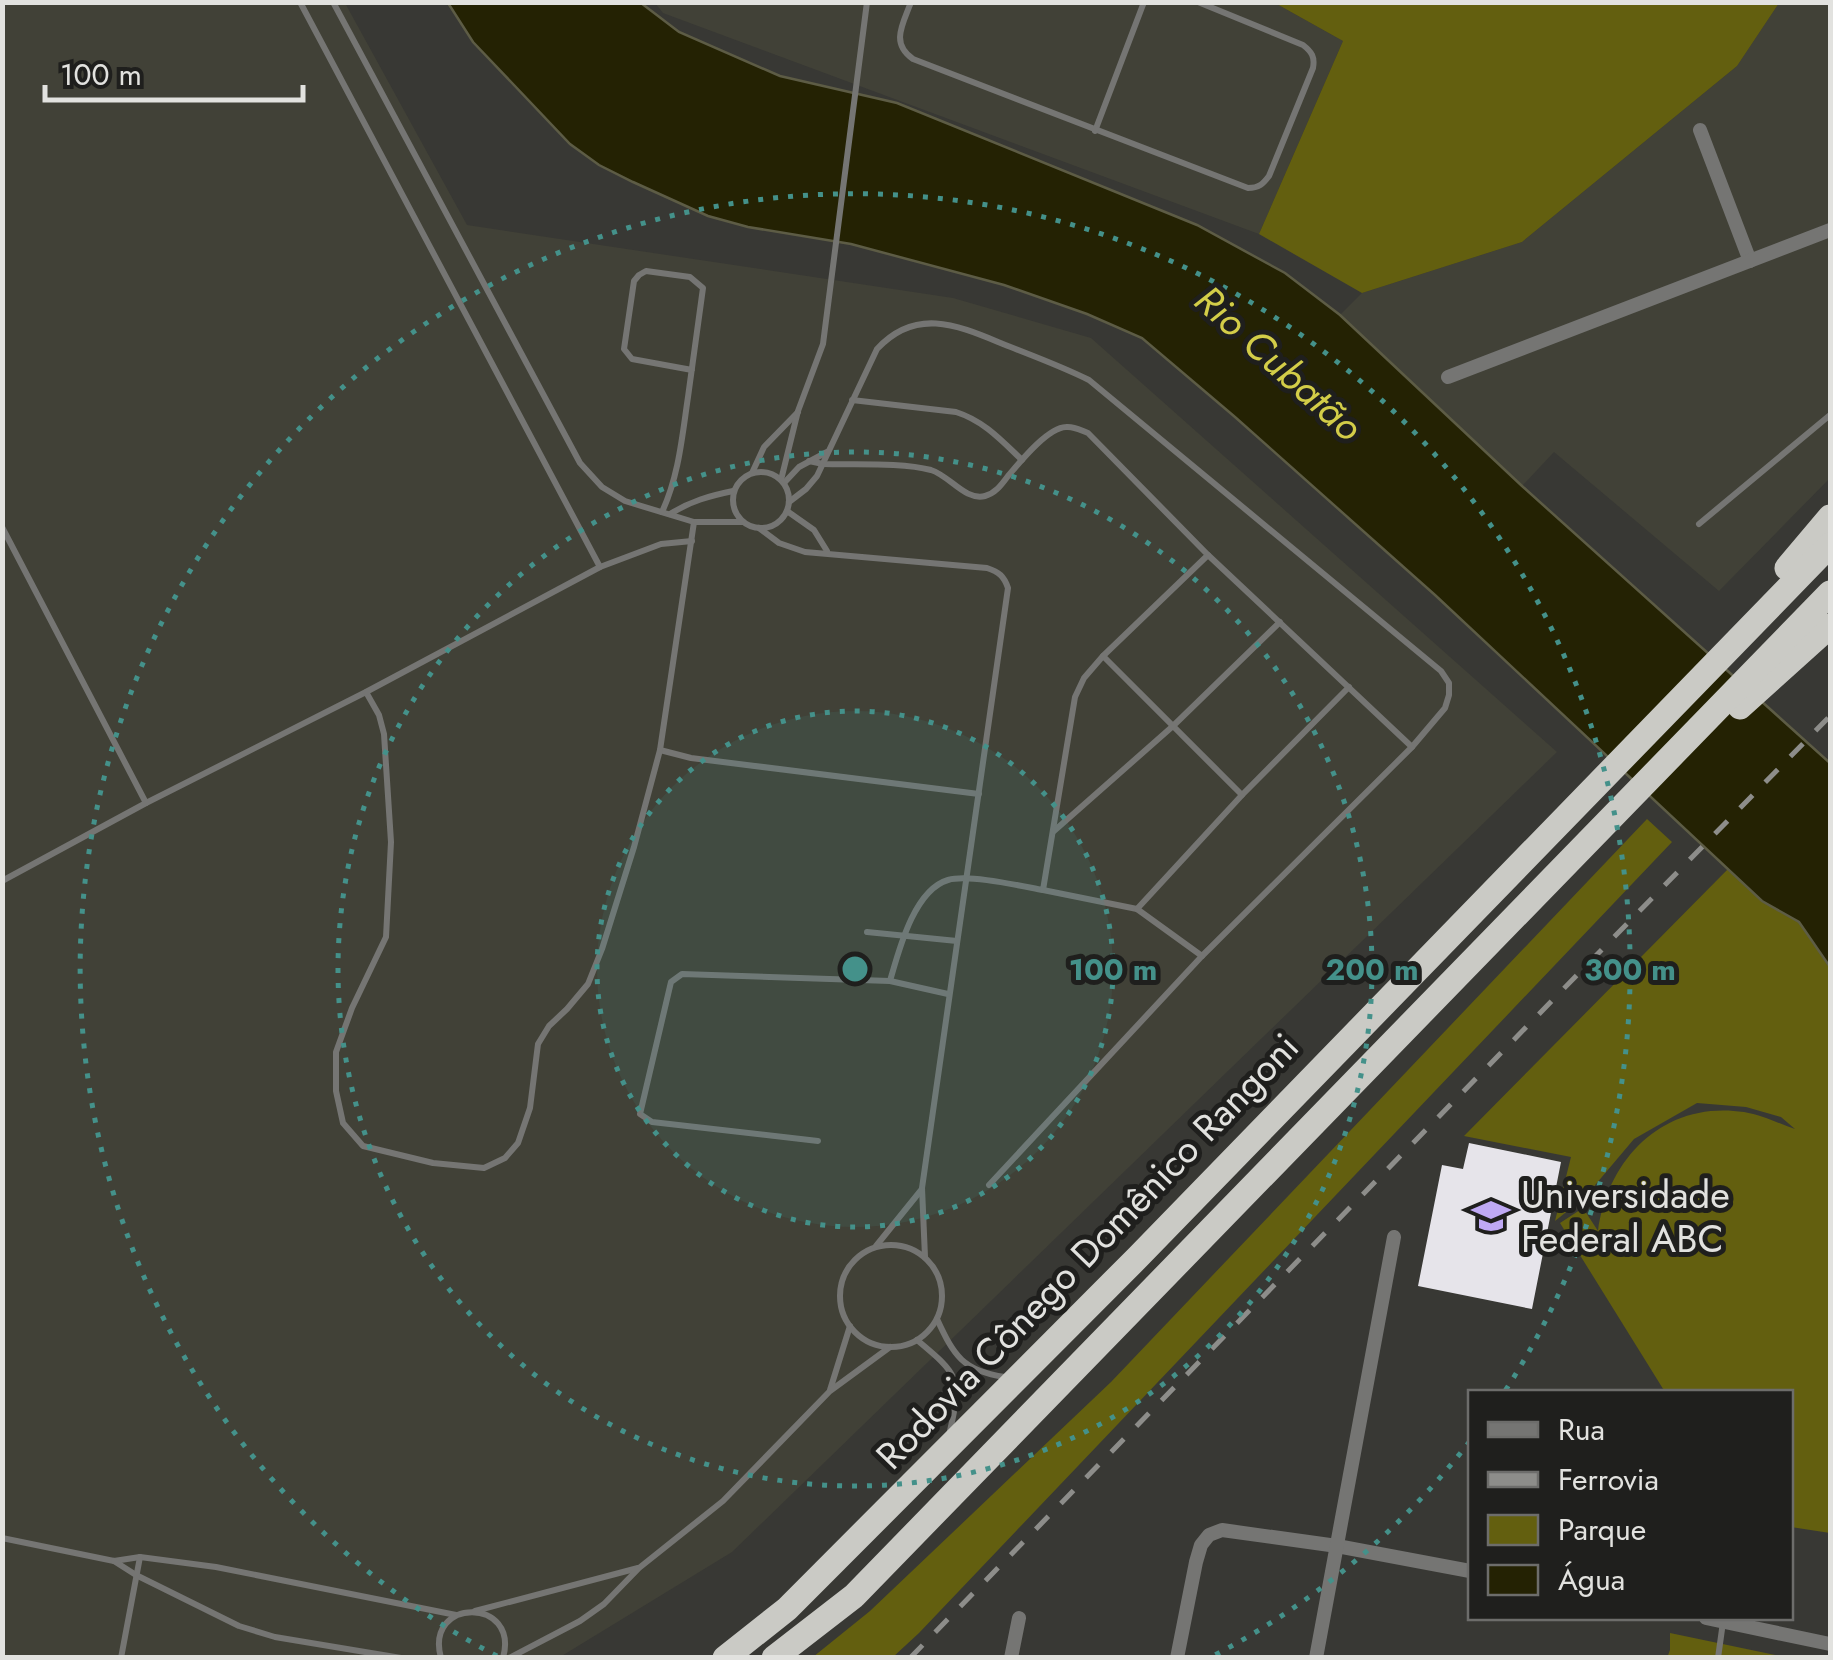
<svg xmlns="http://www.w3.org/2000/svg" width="1833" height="1660" viewBox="0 0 1833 1660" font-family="Jost,sans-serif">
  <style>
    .built { fill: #414137 }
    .green { fill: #635f0f }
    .water { fill: #242203; stroke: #5d5c45; stroke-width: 2.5 }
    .building { fill: #e6e4ea }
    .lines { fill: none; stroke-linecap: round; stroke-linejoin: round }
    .lane { stroke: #757573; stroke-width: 6 }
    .street { stroke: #757573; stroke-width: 14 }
    .highway { stroke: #cacac5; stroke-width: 25 }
    .rail { stroke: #8d8d8a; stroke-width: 5; stroke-dasharray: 18 18; stroke-linecap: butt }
    .ring { fill: none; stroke: #44918a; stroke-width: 5; stroke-dasharray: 5 10 }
    .labels { text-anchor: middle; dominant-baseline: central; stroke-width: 10; stroke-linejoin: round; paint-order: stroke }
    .poi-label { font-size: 38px; fill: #e2e2df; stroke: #1f1f1d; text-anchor: start }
    .street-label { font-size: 38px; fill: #e2e2df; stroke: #1f1f1d }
    .water-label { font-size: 40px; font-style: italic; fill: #d3cd48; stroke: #1f1f1d }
    .centre { fill: #44918a; stroke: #1f1f1d; stroke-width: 5 }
    .ring-label { font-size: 30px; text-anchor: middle; font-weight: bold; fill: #44918a; stroke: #1f1f1d; stroke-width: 10; stroke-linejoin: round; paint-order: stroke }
  </style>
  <rect width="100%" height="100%" fill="#383834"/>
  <!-- built -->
  <g class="built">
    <polygon points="3,3 345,3 467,225 953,298 1091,338 1557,752 732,1552 560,1657 3,1658"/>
    <polygon points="655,3 1275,3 1343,41 1259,234 663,13"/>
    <polygon points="1779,3 1830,3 1830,478 1719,591 1554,452 1522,486 1340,315 1362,293 1522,242 1737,66"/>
  </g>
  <!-- green -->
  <g class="green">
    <polygon points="1275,3 1779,3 1737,66 1522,242 1362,293 1259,234 1343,41"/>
    <polygon points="1647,819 1672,842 919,1633 893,1657 813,1657 870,1611 1111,1382"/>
    <path d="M1728,869L1762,901L1799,922L1830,967V1533L1791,1527L1790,1392H1665L1560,1223L1583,1208L1598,1231C1608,1157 1665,1100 1744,1112C1762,1115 1780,1124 1795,1129L1781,1117L1746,1107L1697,1103L1634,1139L1585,1197L1555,1221L1571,1157L1464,1136Z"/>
    <polygon points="1670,1633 1785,1657 1667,1658 1670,1650"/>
  </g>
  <!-- water -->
  <polygon class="water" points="448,3 641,3 679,32 780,76 897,103 1197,225 1285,273 1340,315 1522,486 1830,763 1830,967 1799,922 1762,901 1435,595 1235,417 1142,338 1087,314 1004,285 851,244 748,227 708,216 633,182 599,165 570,144 473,42"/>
  <!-- building -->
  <polygon class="building" points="1469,1143 1561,1162 1532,1309 1418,1286 1442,1165 1463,1169"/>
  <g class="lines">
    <!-- lane -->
    <g class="lane">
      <polyline points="300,2 600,567"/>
      <polyline points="333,2 580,463 602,487 625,501 694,522 743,522"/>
      <path d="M911,2C903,24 890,43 913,59L1248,188C1259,188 1263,184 1269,176L1313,68C1315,57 1312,52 1303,45L1198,2"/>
      <polyline points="1095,131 1144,2"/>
      <path d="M852,400L956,412C984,421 1001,440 1022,460"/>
      <path d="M809,461L823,464C855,465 902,462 931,470C950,476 965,501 985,496C996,493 1002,484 1008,476C1020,462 1047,428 1066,427C1074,426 1080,430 1088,433L1208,555L1103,656L1084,678L1075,697L1043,890C1021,886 969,874 948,880C914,890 899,950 890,981"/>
      <circle cx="761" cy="500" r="28"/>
      <polyline points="752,473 764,447 798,412"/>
      <polyline points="781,480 798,411 823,344 867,2"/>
      <polyline points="784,483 799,467 827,452"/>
      <path d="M789,502L806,489L817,476L877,349C918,305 961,327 1008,346C1036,357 1063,367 1089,380L1441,671L1449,683V695L1445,708L1412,747L1202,956L1137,909L1043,890"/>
      <polyline points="787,511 814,530 827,551"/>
      <path d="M662,512C679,475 682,437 688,397C693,361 698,325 703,288L690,277L646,271L639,275L634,281L624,349L632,359L692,370"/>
      <path d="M670,514C691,501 709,496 733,491"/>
      <polyline points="694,522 660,750 691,758 979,794"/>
      <polyline points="1699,524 1830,415"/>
      <polyline points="2,527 146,803"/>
      <path d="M759,528L779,543L805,552L987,568C999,572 1004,576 1008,588L922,1188L925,1257"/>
      <polyline points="1208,555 1412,747"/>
      <polyline points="1103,656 1242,795"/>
      <polyline points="366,692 379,715 384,734 391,842 386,937 352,1008 336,1052 336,1091 343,1123 363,1146 433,1163 484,1168 505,1158 518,1143 530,1108 538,1044 549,1026 567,1009 588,984 602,949 634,847 660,750"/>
      <polyline points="1054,831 1173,726 1280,622"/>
      <polyline points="2,881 146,803 366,692 600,567 661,544 692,541"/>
      <polyline points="1137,909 1242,795 1349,687"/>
      <polyline points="867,932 957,941"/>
      <polyline points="818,1141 652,1122 640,1114 671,982 682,974 890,981 948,994"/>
      <polyline points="989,1185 1202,956"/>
      <circle cx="891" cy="1296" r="51"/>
      <polyline points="876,1246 922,1189"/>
      <path d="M937,1319C954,1356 963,1371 1005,1377"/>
      <path d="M917,1340C959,1375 962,1378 950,1431"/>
      <polyline points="830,1390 850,1326"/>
      <polyline points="2,1538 114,1561 140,1557 216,1567 456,1615"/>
      <polyline points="114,1561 136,1575 239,1626 275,1637 401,1658"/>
      <polyline points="475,1611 638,1568"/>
      <polyline points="121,1658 140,1557"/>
      <path d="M441,1658C424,1597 520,1597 503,1658"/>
      <polyline points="509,1658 580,1621 604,1604 639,1568 723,1501 830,1391 890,1347"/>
      <polyline points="1718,1658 1723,1622"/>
    </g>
    <!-- street -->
    <g class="street">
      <polyline points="1700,130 1750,261"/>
      <polyline points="1448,377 1830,230"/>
      <polyline points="1706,1618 1830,1644"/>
      <polyline points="1011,1658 1019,1618"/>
      <polyline points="1177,1658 1196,1562 1201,1545 1209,1535 1222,1530 1337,1546 1470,1571"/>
      <polyline points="1316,1658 1394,1237"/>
    </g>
    <!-- highway -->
    <g class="highway">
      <polyline points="1787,568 1830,517"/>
      <polyline points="1740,707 1830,626"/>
      <polyline points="725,1658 787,1609 1138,1257 1830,545"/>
      <polyline points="774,1658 854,1596 1830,593"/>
    </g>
    <!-- rail -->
    <polyline class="rail" points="910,1658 1830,716"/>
  </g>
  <!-- distance rings -->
  <circle cx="855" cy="969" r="258" fill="#44918a" fill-opacity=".12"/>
  <g class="ring">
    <circle cx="855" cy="969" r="258"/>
    <circle cx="855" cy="969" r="517"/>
    <path d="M1470 1441A775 775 0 0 1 1213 1656M497 1656A775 775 0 1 1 1505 1391"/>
  </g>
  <!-- icons -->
  <defs>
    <g id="university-bare" transform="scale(3)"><path d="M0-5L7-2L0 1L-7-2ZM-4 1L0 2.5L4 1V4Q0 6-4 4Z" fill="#bfa9f4" stroke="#1f1f1d" stroke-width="2.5" paint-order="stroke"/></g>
  </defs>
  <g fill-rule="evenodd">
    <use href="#university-bare" x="1491" y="1216"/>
  </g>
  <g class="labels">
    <!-- poi labels -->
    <g class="poi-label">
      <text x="1521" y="1194">Universidade<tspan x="1521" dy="44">Federal ABC</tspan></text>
    </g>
    <!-- street labels -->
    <g class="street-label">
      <text transform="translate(1087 1251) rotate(-46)">Rodovia Cônego Domênico Rangoni</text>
    </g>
    <!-- water labels -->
    <g class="water-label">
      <text transform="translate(1279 363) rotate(42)">Rio Cubatão</text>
    </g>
  </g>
  <circle cx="855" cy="969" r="15" class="centre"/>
  <g class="ring-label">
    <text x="1113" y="980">100 m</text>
    <text x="1372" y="980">200 m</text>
    <text x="1630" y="980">300 m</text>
  </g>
  <!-- border -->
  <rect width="1833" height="1660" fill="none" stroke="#e2e2df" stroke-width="10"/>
  <!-- legend -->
  <rect x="1468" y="1390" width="325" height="230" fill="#1f1f1d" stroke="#6d6d6b" stroke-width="2.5"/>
  <rect x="1488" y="1422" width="50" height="15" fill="#757573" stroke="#6d6d6b" stroke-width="2.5"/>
  <text x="1558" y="1440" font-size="30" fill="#e2e2df">Rua</text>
  <rect x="1488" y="1472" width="50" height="15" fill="#8d8d8a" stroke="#6d6d6b" stroke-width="2.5"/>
  <text x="1558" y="1490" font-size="30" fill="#e2e2df">Ferrovia</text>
  <rect x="1488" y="1515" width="50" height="30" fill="#635f0f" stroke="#6d6d6b" stroke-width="2.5"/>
  <text x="1558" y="1540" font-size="30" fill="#e2e2df">Parque</text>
  <rect x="1488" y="1565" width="50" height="30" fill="#242203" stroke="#6d6d6b" stroke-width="2.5"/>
  <text x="1558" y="1590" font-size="30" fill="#e2e2df">Água</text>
  <!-- scale -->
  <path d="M45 85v15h258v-15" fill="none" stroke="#e2e2df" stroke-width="5"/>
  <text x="60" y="85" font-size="30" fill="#e2e2df" stroke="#1f1f1d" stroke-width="8" paint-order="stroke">100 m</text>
</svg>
